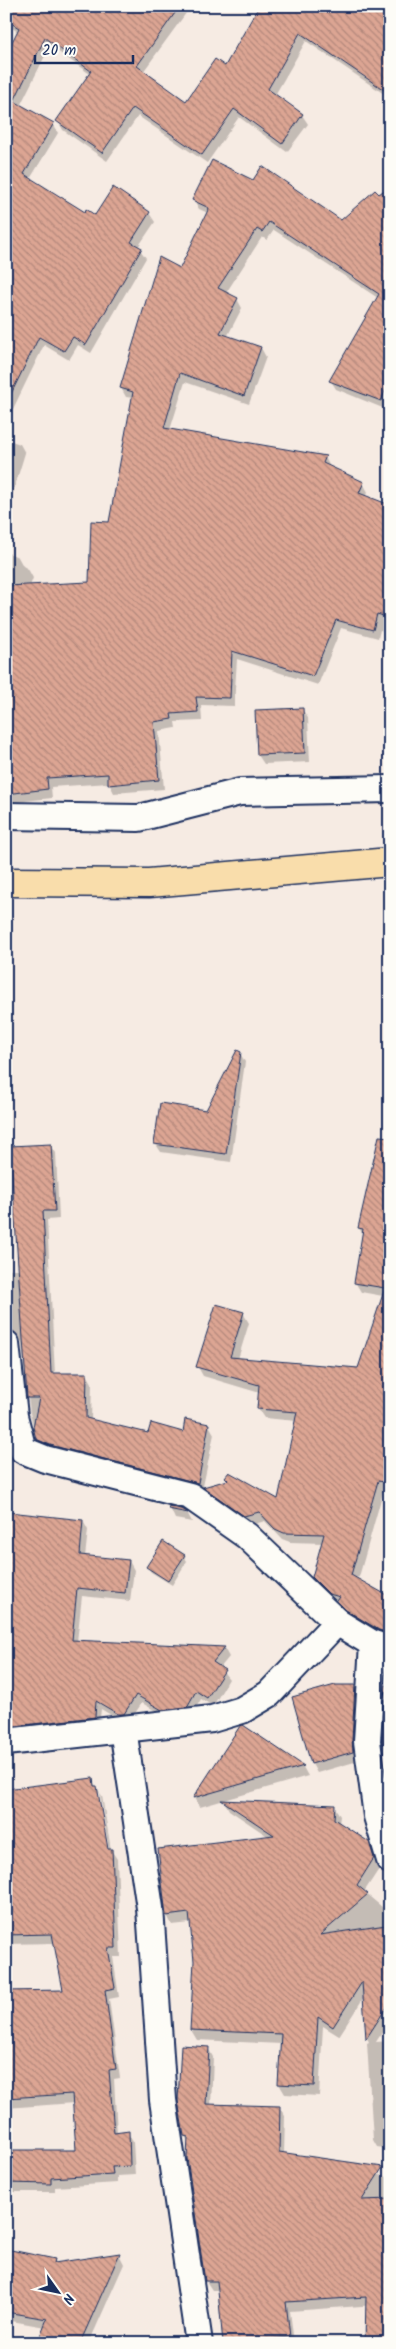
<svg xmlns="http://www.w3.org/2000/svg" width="396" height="2349" viewBox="0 0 396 2349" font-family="Kalam,sans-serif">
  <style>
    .shadow { fill: #0003; fill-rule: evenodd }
    .building { fill: url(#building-back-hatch); stroke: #1b2f5e }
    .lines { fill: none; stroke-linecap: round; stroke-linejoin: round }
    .minor-casing { stroke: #1b2f5e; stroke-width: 30 }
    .trunk-casing { stroke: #1b2f5e; stroke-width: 31 }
    .minor { stroke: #fdfcf7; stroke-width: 26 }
    .trunk { stroke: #f9ddab; stroke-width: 28 }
  </style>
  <defs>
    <pattern id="building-back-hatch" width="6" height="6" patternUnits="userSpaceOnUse" patternTransform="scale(1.25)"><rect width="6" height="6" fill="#dca593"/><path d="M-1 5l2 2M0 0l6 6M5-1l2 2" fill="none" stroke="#b2877b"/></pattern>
  </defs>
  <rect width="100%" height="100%" fill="#f6ebe3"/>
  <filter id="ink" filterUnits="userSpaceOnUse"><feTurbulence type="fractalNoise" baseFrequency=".02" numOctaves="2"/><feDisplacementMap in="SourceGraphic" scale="10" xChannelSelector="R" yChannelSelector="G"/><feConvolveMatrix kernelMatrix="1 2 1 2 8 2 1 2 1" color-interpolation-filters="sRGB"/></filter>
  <g filter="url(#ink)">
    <!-- shadow -->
    <g class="shadow">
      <polygon points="6,6 188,6 189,9 143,72 186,103 225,67 260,6 390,22 390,98 306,41 275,95 302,115 308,124 287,152 239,117 207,163 138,116 107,161 63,130 58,121 90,74 50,46 20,106 53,124 58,133 30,179 85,213 95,216 149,213 155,222 138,247 146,258 91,353 78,345 69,360 44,345 13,409 6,406 6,56 18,32 6,24"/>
      <polygon points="390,187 390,411 336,389 331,381 378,298 274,230 267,240 262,237 226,293 237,299 242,308 227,337 261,348 266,357 249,404 185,382 170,430 325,457 330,467 363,483 368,492 366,497 390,567 390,633 380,630 378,638 341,628 318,685 237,659 234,706 201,705 202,721 175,722 176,728 159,731 164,789 114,793 109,783 51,787 52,798 6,803 6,552 18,557 23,566 28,569 33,578 30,586 90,583 110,524 133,398 126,397 121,388 208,213 199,209 194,200 341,221"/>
      <polygon points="6,439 20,444 25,453 6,515"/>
      <polygon points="302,709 308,718 310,762 264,764 258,755"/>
      <polygon points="240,1053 245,1062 231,1162 161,1152 155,1143 207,1111"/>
      <polygon points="51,1145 56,1153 59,1219 47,1220 55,1374 87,1374 92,1383 91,1421 149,1434 184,1433 209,1425 214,1434 202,1491 42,1447 37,1438 30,1413 22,1342 18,1339 6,1339 6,1269 20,1269"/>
      <polygon points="390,1168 390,1467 359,1577 353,1578 390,1598 390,1641 344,1611 340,1605 336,1603 319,1587 313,1577 323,1543 290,1542 282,1539 265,1521 251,1525 210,1496 205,1487 279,1501 297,1421 264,1418 258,1409 260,1393 203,1376 198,1367 243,1313 249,1323 238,1359 359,1369 383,1296 361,1292 355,1282 363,1235 359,1228"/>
      <polygon points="6,1439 9,1448 6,1449"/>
      <polygon points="170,1508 188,1514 192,1522 175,1519"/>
      <polygon points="83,1521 88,1530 85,1557 129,1561 134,1570 130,1601 82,1596 77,1642 224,1648 229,1657 220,1668 229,1679 213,1706 201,1699 192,1715 168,1718 142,1703 129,1722 124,1723 101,1709 99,1726 6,1737 6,1523"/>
      <polygon points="163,1543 184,1556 187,1561 172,1585 151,1572 148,1567"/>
      <polygon points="355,1686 360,1696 358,1761 317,1773 312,1764"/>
      <polygon points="390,1686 390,1782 384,1743"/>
      <polygon points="240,1727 243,1727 303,1767 308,1776 200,1807 195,1798"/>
      <path d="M92,1780L102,1796L111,1850L117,1859L121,1957H113L119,1997L109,1999L120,2078L114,2079L117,2134L128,2133L133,2142L135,2175L117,2176V2183L55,2187V2192H6V2151L77,2152L74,2103L6,2108V1992L64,1991L55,1943L6,1944V1790ZM97,1790L100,1793L110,1855L108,1856Z"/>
      <polygon points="224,1801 334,1806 340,1816 339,1824 368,1843 374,1853 379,1869 364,1892 382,1907 388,1918 390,1929 390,1943 380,1946 390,1950 390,2020 376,2042 390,2041 390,2149 377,2147 373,2140 367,2043 369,2042 367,2038 364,1997 339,2036 323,2026 319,2096 285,2094 279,2084 282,2044 197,2040 191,2030 195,1961 191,1923 172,1925 167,1915 269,1837 229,1810"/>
      <polygon points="208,2048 213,2057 211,2106 279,2107 285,2116 284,2154 332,2161 390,2178 390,2304 290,2311 294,2343 224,2343 219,2290 212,2290 206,2281 189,2143 185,2136"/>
      <polygon points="6,2251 54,2260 57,2264 119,2254 124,2264 89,2343 38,2343 45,2327 6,2320"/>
    </g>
    <!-- building -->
    <g class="building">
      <polygon points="6,6 180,6 137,66 186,101 215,59 225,66 259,6 369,6 390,20 390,94 300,33 268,89 303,114 282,144 234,109 202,155 133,108 102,153 56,121 91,71 45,38 14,101 54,123 24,174 85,212 86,209 95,215 113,187 150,212 131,242 142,248 86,345 73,337 64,351 39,337 6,404 6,54 19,28 6,20"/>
      <polygon points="212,160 253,180 262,166 341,220 375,190 379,194 390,186 390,379 381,401 329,381 379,294 269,222 262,232 257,229 218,288 238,298 220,333 261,347 244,396 180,373 164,428 326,456 323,463 364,482 359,493 390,505 390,618 377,614 373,630 336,620 313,676 232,651 230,698 196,697 198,712 171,714 172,719 154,722 159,780 108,785 108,774 47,778 48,789 6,794 6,586 89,582 91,521 109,522 133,392 120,388 159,257 180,268 209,208 192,200"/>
      <polygon points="303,708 305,753 257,755 255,710"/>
      <polygon points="237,1050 241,1052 226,1154 154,1144 160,1103 206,1110"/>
      <polygon points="379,1136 390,1137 390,1483 378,1481 351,1575 390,1597 390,1633 379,1630 346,1610 337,1601 340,1597 329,1594 312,1577 324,1534 284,1533 275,1529 259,1512 244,1516 203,1487 228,1480 225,1477 229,1472 278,1499 297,1412 257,1409 259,1385 196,1367 216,1304 244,1312 230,1357 358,1368 385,1288 354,1283 363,1229 358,1228"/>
      <polygon points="51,1144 55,1211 43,1211 51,1373 87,1373 86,1418 148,1433 151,1423 183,1432 185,1419 209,1424 198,1483 50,1445 36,1439 33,1427 39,1398 27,1398 10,1146"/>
      <polygon points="169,1506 184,1510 188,1513 168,1509"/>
      <polygon points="9,1512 83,1520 80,1555 129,1560 125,1593 77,1588 72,1640 225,1647 213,1662 225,1670 207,1698 196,1691 187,1707 162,1710 136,1695 124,1714 118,1714 96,1701 95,1717 6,1727 6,1557"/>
      <polygon points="163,1541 185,1555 168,1581 146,1567"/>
      <polygon points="335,1685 355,1685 352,1740 353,1752 311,1764 292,1697"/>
      <polygon points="386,1685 390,1685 390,1742 382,1744"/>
      <polygon points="243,1725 304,1766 193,1798 240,1726"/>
      <polygon points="93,1778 94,1786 97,1786 108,1849 112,1849 116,1948 108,1948 115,1988 105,1990 116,2069 109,2070 114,2133 129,2131 130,2166 112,2167 113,2174 51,2178 51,2184 6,2183 6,2150 76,2150 72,2094 6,2098 6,1991 63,1990 52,1934 6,1935 6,1789"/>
      <polygon points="221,1800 335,1805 334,1819 369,1842 374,1858 357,1885 368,1894 320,1935 386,1925 390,1950 390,2002 366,2039 362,1982 333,2027 318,2017 314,2086 278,2084 281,2034 190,2030 194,1961 189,1913 166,1916 158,1849 274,1835"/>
      <polygon points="181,2045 209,2047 206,2104 280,2106 279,2152 383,2167 362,2200 390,2199 390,2343 365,2343 366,2297 286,2302 290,2337 223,2343 217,2281 205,2281 187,2158 188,2137 184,2136 178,2101"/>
      <polygon points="6,2249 55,2259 54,2263 120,2253 80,2343 37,2343 47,2319 6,2312"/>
    </g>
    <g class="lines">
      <!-- minor casing -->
      <g class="minor-casing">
        <g id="minor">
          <polyline points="6,816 139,818 240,792 390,789"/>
          <polyline points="6,1344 14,1416 23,1450 45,1459 190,1496 247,1536 337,1622 373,1644 390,1649"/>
          <polyline points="373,1644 367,1741 377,1816 390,1860"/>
          <polyline points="123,1729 150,1908 163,2100 199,2343"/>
          <polyline points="6,1742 212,1719 242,1710 269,1694 337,1622"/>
        </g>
      </g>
      <!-- trunk casing -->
      <g class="trunk-casing">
        <polyline id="trunk" points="6,882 149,883 390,862"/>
      </g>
      <!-- minor -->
      <use href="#minor" class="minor"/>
      <!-- trunk -->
      <use href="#trunk" class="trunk"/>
    </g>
  </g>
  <!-- margin -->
  <rect width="396" height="2349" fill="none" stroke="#fdfcf7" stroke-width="25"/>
  <rect x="12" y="12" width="371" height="2324" fill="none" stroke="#1b2f5e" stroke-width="2" filter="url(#ink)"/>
  <!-- north arrow -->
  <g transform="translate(58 2292) rotate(123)" stroke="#fdfcf7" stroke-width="4" paint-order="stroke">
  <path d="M0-4L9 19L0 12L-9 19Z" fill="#1b2f5e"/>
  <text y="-8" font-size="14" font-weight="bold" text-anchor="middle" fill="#1b2f5e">N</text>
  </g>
  <!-- scale -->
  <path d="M35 55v8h98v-8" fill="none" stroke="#1b2f5e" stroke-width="2.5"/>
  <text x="42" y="55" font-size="15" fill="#1b2f5e" stroke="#fdfcf7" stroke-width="4" paint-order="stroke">20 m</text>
</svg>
